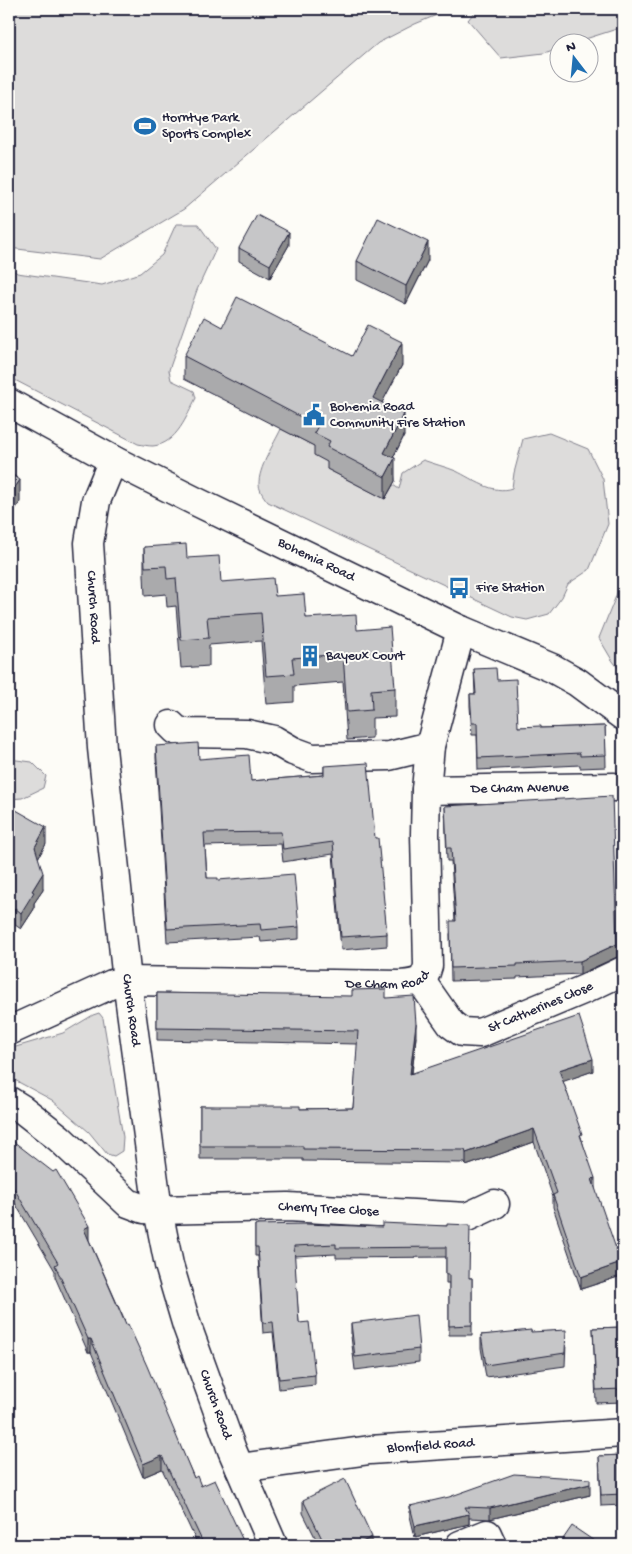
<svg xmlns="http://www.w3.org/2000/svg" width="632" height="1554" viewBox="0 0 632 1554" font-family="'Gochi Hand',sans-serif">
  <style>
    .green { fill: #dddcdb; stroke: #807f8b }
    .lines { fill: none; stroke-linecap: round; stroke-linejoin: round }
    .minor-casing { stroke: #22223b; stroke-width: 31 }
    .highway-casing { stroke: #22223b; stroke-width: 31 }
    .minor { stroke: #fdfcf7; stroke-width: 28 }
    .highway { stroke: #fdfcf7; stroke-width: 28 }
    .wall { fill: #aaaaac; stroke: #22223b }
    .shaded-wall { fill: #8b8b8c; stroke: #22223b }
    .building { fill: #c6c6c8; stroke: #22223b }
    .labels { text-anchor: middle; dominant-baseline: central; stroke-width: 4; stroke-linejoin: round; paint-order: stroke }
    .poi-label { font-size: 14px; fill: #22223b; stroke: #fdfcf7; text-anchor: start }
    .street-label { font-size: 14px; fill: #22223b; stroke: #fdfcf7 }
  </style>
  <rect width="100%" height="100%" fill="#fdfcf7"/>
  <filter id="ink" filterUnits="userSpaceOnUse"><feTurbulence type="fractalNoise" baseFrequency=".02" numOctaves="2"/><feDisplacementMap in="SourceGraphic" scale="10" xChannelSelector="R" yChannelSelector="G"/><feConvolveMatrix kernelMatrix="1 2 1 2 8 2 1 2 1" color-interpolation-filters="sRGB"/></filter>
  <g filter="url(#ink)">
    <!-- green -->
    <g class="green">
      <polygon points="9,9 451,9 415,24 378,43 184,209 100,259 9,248"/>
      <polygon points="477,9 623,9 623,27 576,42 560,42 559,48 544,53 501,58 468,20"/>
      <path d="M176,224H198L216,249L197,290L169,370L171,380L194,391L196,398C187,415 177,444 153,446C148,446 143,445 138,444L9,377V267L17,273L102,285L140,273L162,255Z"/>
      <path d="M281,429L318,448L330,463L327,469L385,499L393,485L399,489L403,473L423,460C434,464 446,467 456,471C473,479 493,495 512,488L514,473L523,439L549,433L588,449L603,479L608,524L589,570L568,584L562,597L549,614L527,620L512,617L268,502C264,497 260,492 259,485C258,468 274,444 281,429Z"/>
      <polygon points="623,587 623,674 612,660 599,638 618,591"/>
      <polygon points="9,759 32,762 46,776 43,788 22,798 9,799"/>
      <polygon points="99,1013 103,1018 123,1137 122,1151 114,1156 107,1154 89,1132 52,1100 9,1077 9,1049 63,1033 93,1015"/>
    </g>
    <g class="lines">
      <!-- minor casing -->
      <g class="minor-casing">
        <g id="minor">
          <path id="s1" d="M113,460L96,501L89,543L102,748L127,981L158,1210L169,1265L187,1326L232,1450L273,1545"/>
          <polyline points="171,725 176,730 186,733 247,734 274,740 293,751 312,758 389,756 430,746"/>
          <path id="s2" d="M426,790L614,787"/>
          <path id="s3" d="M421,981L451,1024L462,1032L480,1033L585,989L623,971"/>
          <path id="s4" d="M9,1031L112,984L127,981L401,985C417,983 424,983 428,966L425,834L426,790L430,746L461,630"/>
          <path id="s5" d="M9,1101L22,1109L59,1138L128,1203L144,1209L158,1210L288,1207L467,1217L495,1204"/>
          <path id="s6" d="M240,1468L370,1450L623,1433"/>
          <polyline points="460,1545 487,1534 492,1545"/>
        </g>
      </g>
      <!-- highway casing -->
      <g class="highway-casing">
        <g id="highway">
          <path id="s7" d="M9,403L113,460L197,502L461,630L552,668L577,682L623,716"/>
        </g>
      </g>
      <!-- minor -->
      <use href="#minor" class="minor"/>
      <!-- highway -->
      <use href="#highway" class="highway"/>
    </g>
    <!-- wall -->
    <g class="wall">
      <polygon points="289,245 270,278 239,261 239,248"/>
      <polygon points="428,260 406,304 357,280 357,261"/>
      <polygon points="222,327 352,356 402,365 382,402 404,436 393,458 395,481 385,499 327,469 327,462 314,455 314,446 184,379 184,356"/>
      <polygon points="144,547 187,558 221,582 275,596 306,618 357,630 395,688 395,717 372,718 372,738 347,740 343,682 294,686 294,702 266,704 261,641 209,645 209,666 181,668 176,606 167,607 166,594 145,596 144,575"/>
      <polygon points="474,669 497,680 518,727 541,728 605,726 606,767 580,768 580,765 478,770 477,735 472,735 470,706 470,694 475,694"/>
      <polygon points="156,746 199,759 251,781 324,775 324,766 375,838 387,934 387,946 341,950 333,854 283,862 281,844 205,846 207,878 218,880 299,927 299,939 261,942 260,937 167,942 156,758"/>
      <polygon points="9,806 46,844 38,858 43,890 34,903 34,909 21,929 15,925"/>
      <polygon points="445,806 617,957 580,974 517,977 517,979 451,981 450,934 455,921 451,861 447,861"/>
      <polygon points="157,993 386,998 416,1037 412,1074 593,1071 563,1081 582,1140 595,1190 621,1276 581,1289 553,1207 553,1197 534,1142 466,1166 465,1163 303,1161 303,1159 200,1159 200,1106 300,1109 353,1108 358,1044 157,1040"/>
      <polygon points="9,1138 89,1239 89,1240 194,1478 201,1486 245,1545 198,1545 162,1469 143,1477 91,1352 88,1352 55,1277 55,1271 12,1198 9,1201"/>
      <polygon points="255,1225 382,1227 447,1226 469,1278 472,1278 472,1335 449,1335 449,1283 446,1283 446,1257 336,1258 336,1254 294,1256 299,1323 315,1375 315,1385 279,1389 273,1332 263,1333 258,1256 255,1256"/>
      <polygon points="351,1323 419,1349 419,1362 355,1370 351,1336"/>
      <polygon points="623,1327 623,1402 596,1403 593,1328"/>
      <polygon points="531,1332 566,1343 565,1366 486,1377 481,1348 481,1335"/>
      <polygon points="623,1455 623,1505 601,1506 599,1456"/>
      <polygon points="590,1495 490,1519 469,1518 469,1524 415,1537 410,1516 410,1506"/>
      <polygon points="303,1500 372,1545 319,1545 303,1513"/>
    </g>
    <!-- shaded-wall -->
    <g class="shaded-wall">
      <polygon points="289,232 289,245 270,278 270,265"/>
      <polygon points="428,242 428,260 406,304 406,286"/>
      <polygon points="402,342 402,365 373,420 373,398"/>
      <polygon points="404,414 404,436 384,475 384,453"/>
      <polygon points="395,458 395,481 385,499 385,477"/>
      <polygon points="20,480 20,502 9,519 9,496"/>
      <polygon points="46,827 46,844 35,863 35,847"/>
      <polygon points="43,873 43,890 34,903 34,909 21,929 21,913 32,891"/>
      <polygon points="15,908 15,925 9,934 9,917"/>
      <polygon points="617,944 617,957 580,974 580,961"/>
      <polygon points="416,1024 416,1037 410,1087 410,1074"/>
      <polygon points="593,1059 593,1071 559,1083 559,1070"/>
      <polygon points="534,1129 534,1142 466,1166 466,1153"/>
      <polygon points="595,1178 595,1190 592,1179"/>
      <polygon points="12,1185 12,1198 9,1201 9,1188"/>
      <polygon points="89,1226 89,1239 84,1242 84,1229"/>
      <polygon points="621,1263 621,1276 581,1289 581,1277"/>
      <rect x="88" y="1339" width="3" height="13"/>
      <polygon points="162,1456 162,1469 143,1477 143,1464"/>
      <polygon points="590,1484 590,1495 490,1519 490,1508"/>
      <polygon points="469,1514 469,1524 415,1537 415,1526"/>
      <polygon points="372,1537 372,1545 356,1545"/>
    </g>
    <!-- building -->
    <g class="building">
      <polygon points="257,215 289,232 270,265 239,248"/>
      <polygon points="378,218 428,242 406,286 357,261"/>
      <polygon points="237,297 352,356 368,325 402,342 373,398 404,414 384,453 395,458 385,477 327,447 330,441 314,433 318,426 184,356 204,317 222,327"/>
      <polygon points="9,472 20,480 9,496"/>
      <polygon points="186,544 187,558 219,556 221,582 273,578 275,596 304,594 306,618 356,615 357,630 390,627 395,688 371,690 372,710 347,712 343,654 292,658 294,674 266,676 261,613 207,617 209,638 181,640 176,578 167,579 166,566 145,567 144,547"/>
      <polygon points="496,668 497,680 516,679 518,727 541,726 541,728 605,726 606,755 580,756 580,753 478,758 477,723 472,723 470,694 476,694 474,669"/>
      <polygon points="198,743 199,759 249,755 251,781 324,775 324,766 368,763 375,838 378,838 387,934 341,937 333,842 283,849 281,832 204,833 207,878 218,878 218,880 294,874 299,927 261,930 260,924 167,929 156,746"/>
      <polygon points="612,796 617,944 580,961 517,964 517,966 451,968 450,921 456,921 451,848 447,848 445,806"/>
      <polygon points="9,806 46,827 35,847 43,873 32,891 34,892 21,913 15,908 9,917"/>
      <polygon points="386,989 386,998 414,996 416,1024 410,1074 579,1016 593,1059 559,1070 582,1134 580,1135 595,1178 592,1179 621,1263 581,1277 553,1195 557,1193 534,1129 466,1153 465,1150 303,1149 303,1146 200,1146 200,1106 300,1106 300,1109 353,1108 358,1031 157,1028 157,993 352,996 352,990"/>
      <polygon points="9,1138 53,1172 56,1170 89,1226 84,1229 126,1325 128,1324 147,1366 194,1478 197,1476 201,1486 215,1480 245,1545 204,1545 162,1456 143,1464 91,1339 88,1339 55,1265 58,1263 12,1185 9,1188"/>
      <polygon points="382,1223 447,1226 447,1224 470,1225 469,1278 472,1278 472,1325 449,1326 449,1274 446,1274 446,1247 336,1248 336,1244 294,1246 299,1323 309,1322 315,1375 279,1379 273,1322 263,1323 258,1247 255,1247 255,1225 306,1224 382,1227"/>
      <polygon points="416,1315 419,1349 355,1357 351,1323"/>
      <polygon points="623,1327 623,1389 596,1390 593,1328"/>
      <polygon points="531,1330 531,1332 566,1330 565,1353 486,1365 481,1335"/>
      <polygon points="623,1455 623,1494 601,1495 599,1456"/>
      <polygon points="514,1474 590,1479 590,1484 490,1508 465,1507 469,1514 415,1526 410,1506 449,1497"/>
      <polygon points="345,1479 372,1537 356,1545 325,1545 303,1500"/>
      <polygon points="572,1526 600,1545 559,1545"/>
      <polygon points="9,1536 13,1545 9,1545"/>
      <polygon points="480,1541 485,1545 469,1545"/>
    </g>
  </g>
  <!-- icons -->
  <defs>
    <g id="stadium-bare" transform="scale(1.725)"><path d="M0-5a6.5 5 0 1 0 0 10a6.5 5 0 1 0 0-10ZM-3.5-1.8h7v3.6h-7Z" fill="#1f6fb2" stroke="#fdfcf7" stroke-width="2.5" paint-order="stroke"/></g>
    <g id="civic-bare" transform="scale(1.725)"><path d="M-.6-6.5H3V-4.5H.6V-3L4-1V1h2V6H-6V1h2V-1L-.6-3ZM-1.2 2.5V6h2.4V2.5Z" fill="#1f6fb2" stroke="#fdfcf7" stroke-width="2.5" paint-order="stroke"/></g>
    <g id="bus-bare" transform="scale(1.725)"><path d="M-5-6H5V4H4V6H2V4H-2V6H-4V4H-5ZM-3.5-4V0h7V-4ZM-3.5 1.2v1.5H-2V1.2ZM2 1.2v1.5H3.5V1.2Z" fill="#1f6fb2" stroke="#fdfcf7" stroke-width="2.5" paint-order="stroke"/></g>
    <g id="building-bare" transform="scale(1.725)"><path d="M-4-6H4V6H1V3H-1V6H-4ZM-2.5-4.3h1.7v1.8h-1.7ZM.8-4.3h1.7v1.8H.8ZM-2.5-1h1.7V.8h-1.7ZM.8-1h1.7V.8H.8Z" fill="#1f6fb2" stroke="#fdfcf7" stroke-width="2.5" paint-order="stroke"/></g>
  </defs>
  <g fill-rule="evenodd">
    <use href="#stadium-bare" x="145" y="126"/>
    <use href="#civic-bare" x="314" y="415"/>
    <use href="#bus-bare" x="459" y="588"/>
    <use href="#building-bare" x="310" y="656"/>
  </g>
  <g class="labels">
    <!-- poi labels -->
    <g class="poi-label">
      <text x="162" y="118">Horntye Park<tspan x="162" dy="16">Sports Complex</tspan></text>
      <text x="330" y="407">Bohemia Road<tspan x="330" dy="16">Community Fire Station</tspan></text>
      <text x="476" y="588">Fire Station</text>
      <text x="326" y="656">Bayeux Court</text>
    </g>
    <!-- street labels -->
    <g class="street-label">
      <text stroke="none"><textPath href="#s7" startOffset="345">Bohemia Road</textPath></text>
      <text stroke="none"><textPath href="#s1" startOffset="151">Church Road</textPath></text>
      <text stroke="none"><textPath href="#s2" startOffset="94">De Cham Avenue</textPath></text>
      <text stroke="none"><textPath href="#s4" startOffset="390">De Cham Road</textPath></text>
      <text stroke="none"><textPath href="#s3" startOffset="150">St Catherines Close</textPath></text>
      <text stroke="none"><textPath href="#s1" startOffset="556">Church Road</textPath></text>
      <text stroke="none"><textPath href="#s5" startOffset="359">Cherry Tree Close</textPath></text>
      <text stroke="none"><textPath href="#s1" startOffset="961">Church Road</textPath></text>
      <text stroke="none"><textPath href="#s6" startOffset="192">Blomfield Road</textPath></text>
    </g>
  </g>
  <!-- margin -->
  <rect width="632" height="1554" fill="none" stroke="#fdfcf7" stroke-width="30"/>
  <rect x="15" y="15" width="602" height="1524" fill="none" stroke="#22223b" stroke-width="2" filter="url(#ink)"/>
  <!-- north arrow -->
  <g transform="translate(574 58) rotate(344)"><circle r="24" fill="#fdfcf7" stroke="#a5a5ac"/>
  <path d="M0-4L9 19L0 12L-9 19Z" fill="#1f6fb2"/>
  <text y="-8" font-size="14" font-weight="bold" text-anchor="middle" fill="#22223b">N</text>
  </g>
</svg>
